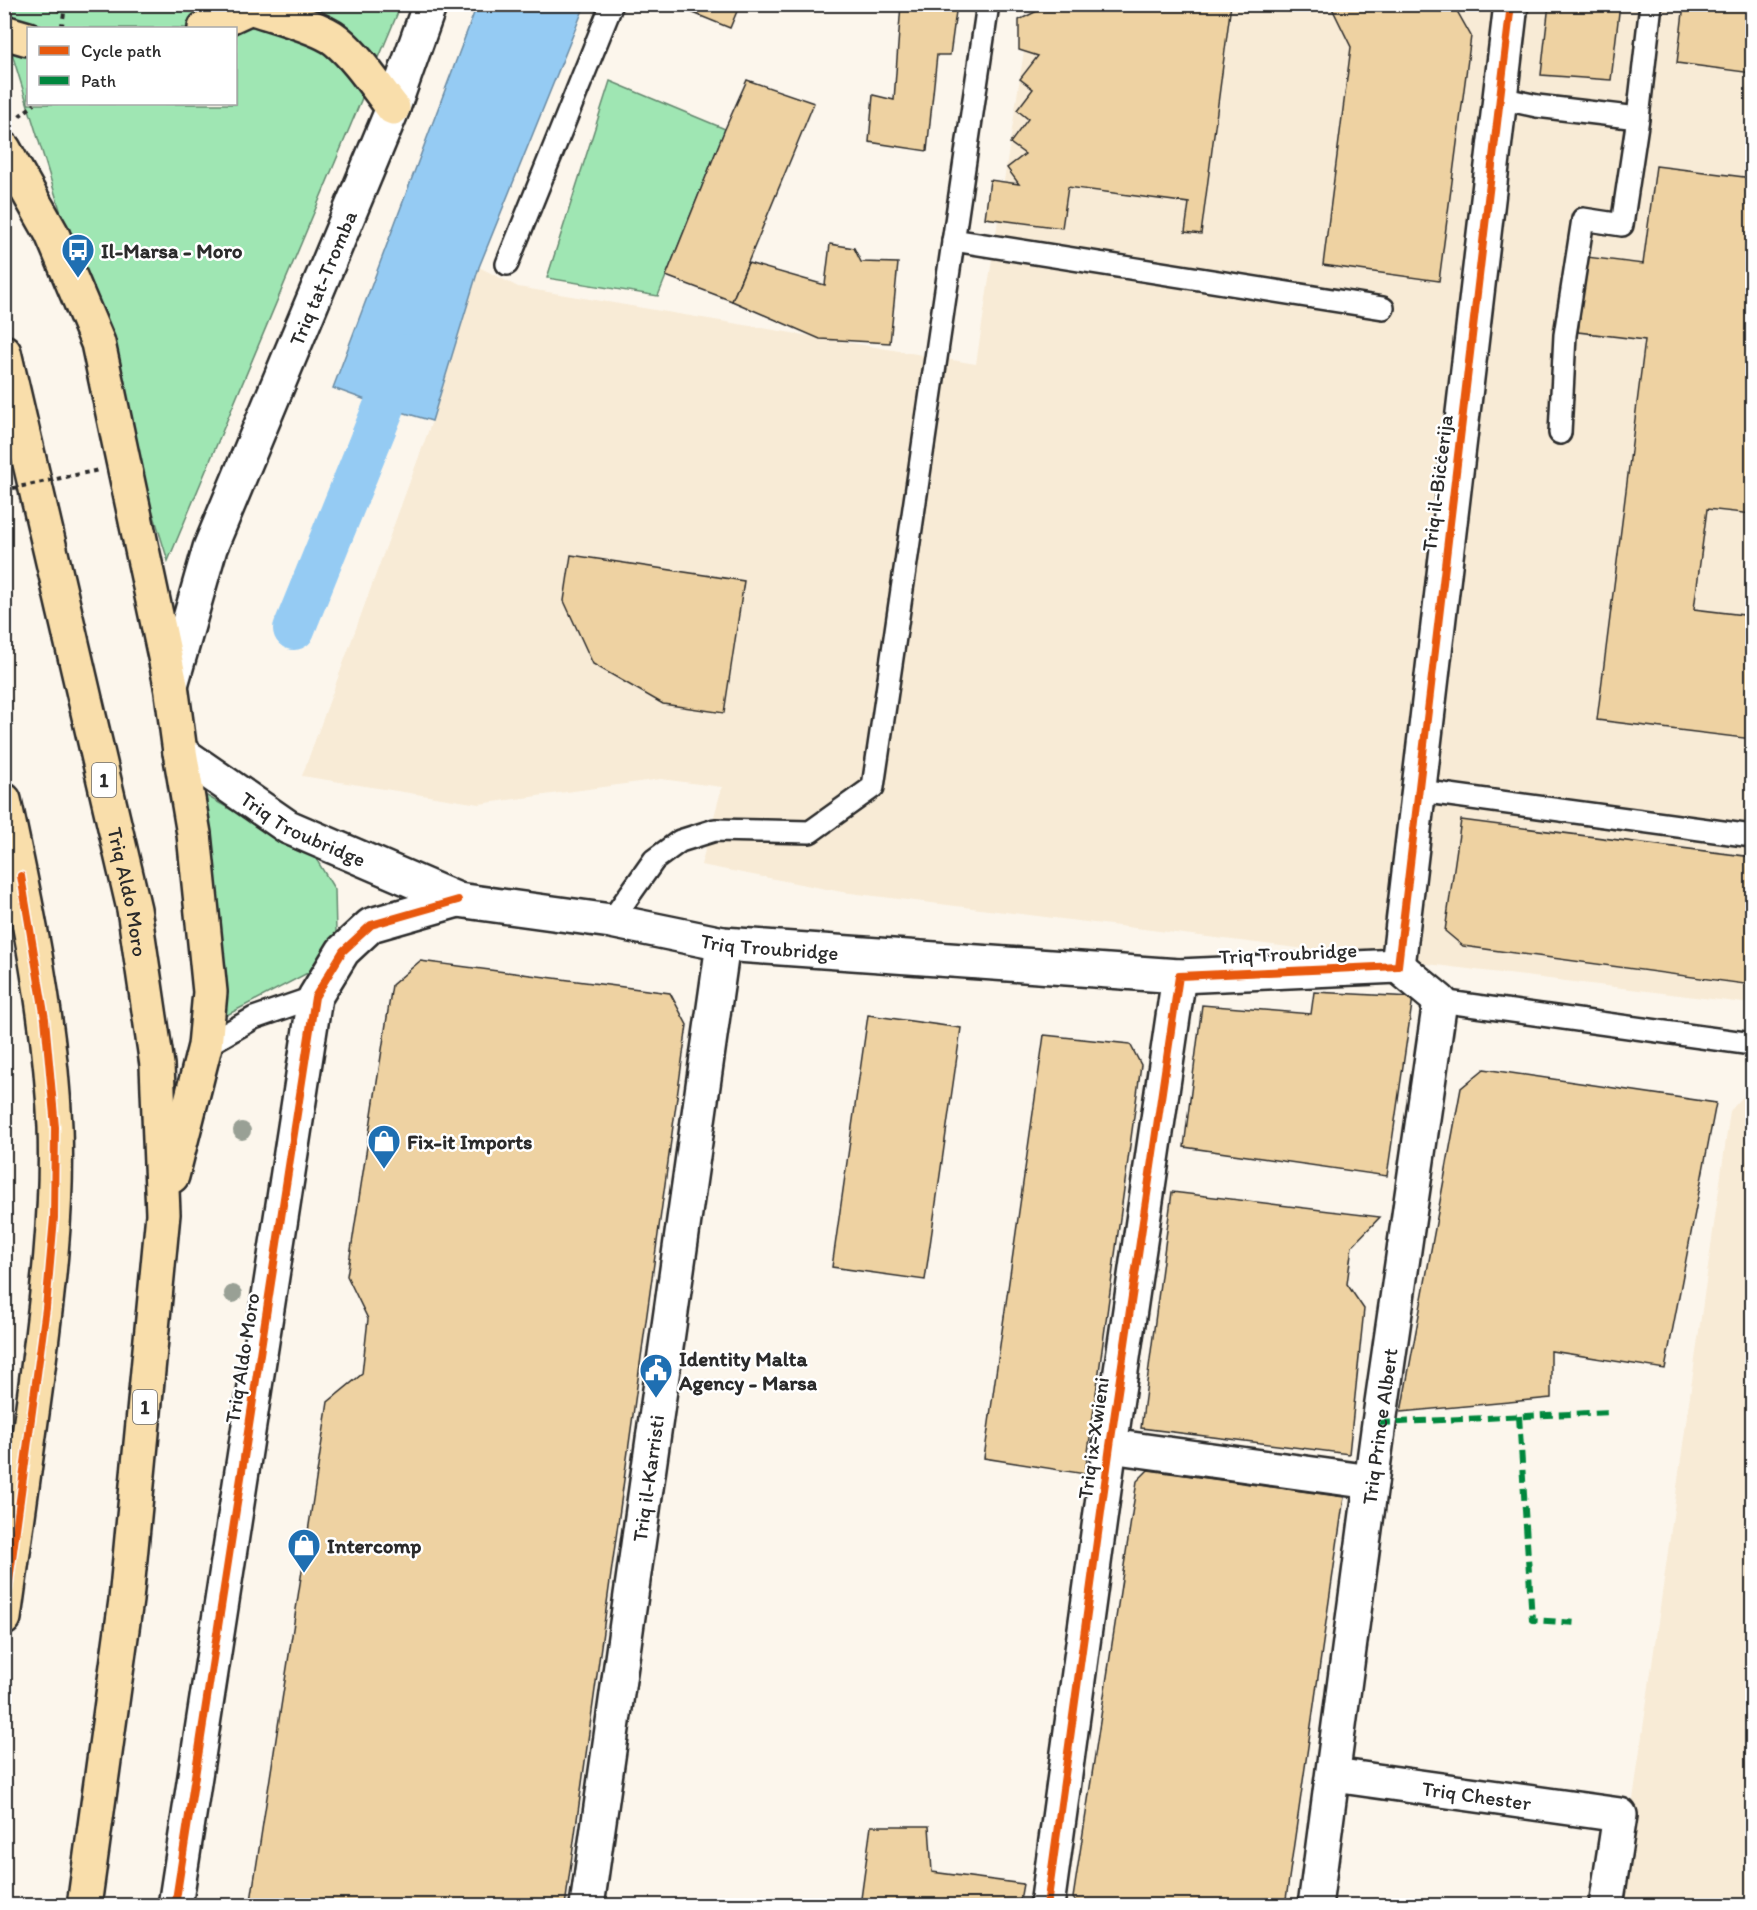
<svg xmlns="http://www.w3.org/2000/svg" width="1757" height="1910" viewBox="0 0 1757 1910" font-family="Itim,sans-serif">
  <style>
    .built { fill: #f8ebd6 }
    .green { fill: #9fe6b3; stroke: #65886f; stroke-width: 1.5; fill-rule: evenodd }
    .water { fill: #95cbf3; stroke: #6b8ba3; stroke-width: 1.5 }
    .lines { fill: none; stroke-linecap: round; stroke-linejoin: round }
    .canal { stroke: #95cbf3; stroke-width: 42 }
    .building { fill: #eed2a2; stroke: #2b2b2b; stroke-width: 1.5 }
    .lane-casing { stroke: #2b2b2b; stroke-width: 26 }
    .street-casing { stroke: #2b2b2b; stroke-width: 38 }
    .secondary-casing { stroke: #2b2b2b; stroke-width: 38 }
    .highway-casing { stroke: #2b2b2b; stroke-width: 38 }
    .path { stroke: #2b2b2b; stroke-width: 4; stroke-dasharray: 4.5 4.5; stroke-linecap: butt }
    .lane { stroke: #fff; stroke-width: 21 }
    .street { stroke: #fff; stroke-width: 33 }
    .secondary { stroke: #fff; stroke-width: 33 }
    .highway { stroke: #f9deab; stroke-width: 33 }
    .path-bridge { stroke: #2b2b2b; stroke-width: 4; stroke-dasharray: 4.5 4.5; stroke-linecap: butt }
    .quiet { stroke: #00873e; stroke-width: 6; stroke-dasharray: 12 6; stroke-linecap: butt }
    .cycleway-casing { stroke: #fff; stroke-width: 11 }
    .cycleway { stroke: #e8590c; stroke-width: 8 }
    .tree { fill: #99a095 }
    .labels { text-anchor: middle; dominant-baseline: central; stroke-width: 5; stroke-linejoin: round; paint-order: stroke }
    .shield { fill: #fff; stroke: #6b6b6b; stroke-width: 1.5 }
    .shield-label { font-size: 20px; font-weight: bold; fill: #2b2b2b }
    .poi-label { font-size: 21px; font-weight: bold; fill: #2b2b2b; stroke: #fff; text-anchor: start }
    .street-label { font-size: 21px; fill: #2b2b2b; stroke: #fff }
  </style>
  <rect width="100%" height="100%" fill="#fcf6ec"/>
  <filter id="ink" filterUnits="userSpaceOnUse"><feTurbulence type="fractalNoise" baseFrequency=".0167" numOctaves="2"/><feDisplacementMap in="SourceGraphic" scale="12" xChannelSelector="R" yChannelSelector="G"/><feConvolveMatrix kernelMatrix="1 2 1 2 8 2 1 2 1" color-interpolation-filters="sRGB"/></filter>
  <g filter="url(#ink)">
    <!-- built -->
    <g class="built">
      <polygon points="1031,5 1752,5 1752,1004 842,892 701,865 722,787 661,779 479,804 302,776 432,421 479,267 518,287 976,364"/>
      <polygon points="1752,1066 1752,1905 1618,1906 1730,1111 1749,1090"/>
    </g>
    <!-- green -->
    <g class="green">
      <path d="M4,5H401L168,561L5,31ZM28,28H236V104H28Z"/>
      <polygon points="610,81 725,129 658,296 547,278"/>
      <polygon points="205,795 315,857 335,890 336,933 321,966 225,1016"/>
    </g>
    <!-- water -->
    <polygon class="water" points="477,5 585,5 479,267 432,421 385,407 333,388"/>
    <g class="lines">
      <!-- canal -->
      <polyline class="canal" points="294,629 405,355"/>
    </g>
    <!-- building -->
    <g class="building">
      <polygon points="671,4 740,4 730,28"/>
      <polygon points="901,4 957,4 950,55 937,55 927,151 869,142 873,95 894,100"/>
      <polygon points="1028,4 1231,4 1201,234 1185,232 1189,203 1068,187 1062,228 985,218 990,180 1019,184 1007,168 1025,154 1010,143 1028,119 1017,110 1033,89 1020,79 1038,56 1019,50 1019,20 1041,9"/>
      <polygon points="1330,4 1453,4 1471,36 1439,281 1323,265 1351,47"/>
      <polygon points="1549,4 1620,4 1611,80 1541,75"/>
      <polygon points="1684,4 1752,4 1752,73 1677,63"/>
      <polygon points="747,80 814,103 732,301 666,276 725,129"/>
      <polygon points="1656,166 1752,178 1752,514 1707,509 1694,609 1752,616 1752,739 1597,720 1645,340 1578,332 1587,257 1643,264"/>
      <polygon points="830,244 854,248 861,262 898,263 890,343 820,339 732,301 748,263 825,285"/>
      <polygon points="571,555 744,581 724,713 663,704 593,664 564,601"/>
      <polygon points="1461,820 1752,857 1752,985 1463,946 1445,931"/>
      <polygon points="420,961 670,993 687,1025 565,1906 254,1906 251,1901 328,1402 362,1374 368,1319 347,1276 392,985"/>
      <polygon points="1314,992 1413,997 1387,1176 1184,1147 1202,1005 1311,1014"/>
      <polygon points="868,1015 961,1028 925,1280 832,1267"/>
      <polygon points="1044,1035 1130,1044 1141,1065 1085,1474 984,1458"/>
      <polygon points="1484,1069 1716,1103 1665,1369 1551,1351 1551,1398 1401,1412 1461,1088"/>
      <polygon points="1172,1192 1380,1217 1352,1246 1347,1284 1364,1309 1349,1454 1141,1428"/>
      <polygon points="1148,1470 1344,1497 1285,1906 1080,1906 1073,1898 1137,1481"/>
      <polygon points="871,1826 929,1826 932,1872 1023,1884 1019,1906 860,1906"/>
    </g>
    <g class="lines">
      <!-- lane casing -->
      <g class="lane-casing">
        <g id="lane">
          <polyline points="1500,98 1537,106 1638,118"/>
          <polyline points="953,240 1383,308"/>
          <polyline points="507,264 612,4"/>
          <polyline points="1560,433 1565,335 1583,219 1622,225 1638,118 1651,4"/>
          <polyline points="1420,791 1752,836"/>
          <polyline points="611,921 654,860 680,841 715,830 810,832 873,787 988,4"/>
          <polyline points="1440,1001 1752,1044"/>
          <polyline points="205,1046 254,1018 315,997"/>
        </g>
      </g>
      <!-- street casing -->
      <g class="street-casing">
        <g id="street">
          <path id="s1" d="M180,752L288,827L458,900L611,921L723,944L1179,976L1398,966"/>
          <polyline points="1398,966 1511,4"/>
          <polyline points="1110,1446 1371,1482"/>
          <path id="s2" d="M1334,1775L1620,1815L1606,1906"/>
          <polyline points="175,1906 315,997 343,951 371,925 458,900"/>
          <path id="s3" d="M587,1906L723,944"/>
          <polyline points="1047,1906 1110,1446 1179,976"/>
          <path id="s4" d="M1315,1906L1379,1423L1440,1001L1398,966"/>
        </g>
      </g>
      <!-- secondary casing -->
      <g class="secondary-casing">
        <g id="secondary">
          <path id="s5" d="M171,685L210,548L393,108L430,4"/>
        </g>
      </g>
      <!-- highway casing -->
      <g class="highway-casing">
        <g id="highway">
          <path d="M253,8C274,15 320,27 336,40C358,58 375,85 393,108"/>
          <polyline points="205,28 257,4"/>
          <polyline points="4,32 28,39"/>
          <polyline points="4,149 52,234 98,343 171,685 180,752 194,834 210,992 205,1046 172,1176"/>
          <path id="s6" d="M4,352L134,909L157,1065L163,1214L126,1600L84,1906"/>
          <path d="M4,800C27,907 50,1017 55,1127C58,1213 47,1299 36,1384C25,1462 15,1540 4,1618"/>
        </g>
      </g>
      <!-- path -->
      <g class="path">
        <polyline points="49,4 64,13 62,25"/>
        <polyline points="19,116 35,104"/>
      </g>
      <!-- lane -->
      <use href="#lane" class="lane"/>
      <!-- street -->
      <use href="#street" class="street"/>
      <!-- secondary -->
      <use href="#secondary" class="secondary"/>
      <!-- highway -->
      <use href="#highway" class="highway"/>
      <!-- path-bridge -->
      <polyline class="path-bridge" points="4,490 99,470"/>
      <!-- quiet -->
      <g class="quiet">
        <polyline points="1519,1416 1532,1620 1576,1623"/>
        <polyline points="1379,1423 1611,1412"/>
      </g>
      <!-- cycleway casing -->
      <g class="cycleway-casing">
        <g id="cycleway">
          <polyline points="4,1618 46,1308 54,1218 55,1127 45,1019 21,876"/>
          <polyline points="175,1906 315,997 343,951 371,925 458,900"/>
          <polyline points="1047,1906 1110,1446 1179,976 1398,966 1511,4"/>
        </g>
      </g>
      <!-- cycleway -->
      <use href="#cycleway" class="cycleway"/>
    </g>
    <!-- trees -->
    <g class="tree">
      <circle cx="242" cy="1131" r="9"/>
      <circle cx="233" cy="1294" r="9"/>
    </g>
  </g>
  <!-- icons -->
  <defs>
    <g id="bus-pin" transform="scale(1.725)"><path d="M0 17L-7.5 6A9.5 9.5 0 1 1 7.5 6Z" fill="#1f6fb2" stroke="#fff"/><path d="M-5-6H5V4H4V6H2V4H-2V6H-4V4H-5ZM-3.5-4V0h7V-4ZM-3.5 1.2v1.5H-2V1.2ZM2 1.2v1.5H3.5V1.2Z" fill="#fff"/></g>
    <g id="shop-pin" transform="scale(1.725)"><path d="M0 17L-7.5 6A9.5 9.5 0 1 1 7.5 6Z" fill="#1f6fb2" stroke="#fff"/><path d="M-5-2.5h2.3a2.7 3.5 0 0 1 5.4 0H5L5.5 6h-11ZM-1.5-2.5h3a1.5 2.3 0 0 0-3 0Z" fill="#fff"/></g>
    <g id="civic-pin" transform="scale(1.725)"><path d="M0 17L-7.5 6A9.5 9.5 0 1 1 7.5 6Z" fill="#1f6fb2" stroke="#fff"/><path d="M-.6-6.5H3V-4.5H.6V-3L4-1V1h2V6H-6V1h2V-1L-.6-3ZM-1.2 2.5V6h2.4V2.5Z" fill="#fff"/></g>
  </defs>
  <g fill-rule="evenodd">
    <use href="#bus-pin" x="78" y="250"/>
    <use href="#shop-pin" x="384" y="1141"/>
    <use href="#civic-pin" x="656" y="1370"/>
    <use href="#shop-pin" x="304" y="1545"/>
  </g>
  <g class="labels">
    <!-- shield labels -->
    <g class="shield">
      <rect x="92" y="763" width="24" height="34" rx="4.5"/>
      <rect x="133" y="1390" width="24" height="34" rx="4.5"/>
    </g>
    <g class="shield-label">
      <text x="104" y="780">1</text>
      <text x="145" y="1407">1</text>
    </g>
    <!-- poi labels -->
    <g class="poi-label">
      <text x="101" y="250">Il-Marsa - Moro</text>
      <text x="407" y="1141">Fix-it Imports</text>
      <text x="679" y="1358">Identity Malta<tspan x="679" dy="24">Agency - Marsa</tspan></text>
      <text x="327" y="1545">Intercomp</text>
    </g>
    <!-- street labels -->
    <g class="street-label">
      <text stroke="none"><textPath href="#s5" startOffset="435">Triq tat-Tromba</textPath></text>
      <text transform="translate(1437 483) rotate(-83)">Triq il-Biċċerija</text>
      <text stroke="none"><textPath href="#s1" startOffset="146">Triq Troubridge</textPath></text>
      <text stroke="none"><textPath href="#s6" startOffset="554">Triq Aldo Moro</textPath></text>
      <text stroke="none"><textPath href="#s1" startOffset="632">Triq Troubridge</textPath></text>
      <text transform="translate(1288 953) rotate(-3)">Triq Troubridge</text>
      <text transform="translate(242 1358) rotate(-81)">Triq Aldo Moro</text>
      <text stroke="none"><textPath href="#s4" startOffset="484">Triq Prince Albert</textPath></text>
      <text transform="translate(1093 1438) rotate(-82)">Triq ix-Xwieni</text>
      <text stroke="none"><textPath href="#s3" startOffset="432">Triq il-Karristi</textPath></text>
      <text stroke="none"><textPath href="#s2" startOffset="144">Triq Chester</textPath></text>
    </g>
  </g>
  <!-- margin -->
  <rect width="1757" height="1910" fill="none" stroke="#fff" stroke-width="24"/>
  <rect x="12" y="12" width="1733" height="1886" fill="none" stroke="#2b2b2b" stroke-width="2" filter="url(#ink)"/>
  <!-- legend -->
  <rect x="27" y="27" width="210" height="78" fill="#ffffff" stroke="#aaaaaa" stroke-width="1.5"/>
  <rect x="39" y="46" width="30" height="9" fill="#e8590c" stroke="#aaaaaa" stroke-width="1.5"/>
  <text x="81" y="57" font-size="18" fill="#2b2b2b">Cycle path</text>
  <rect x="39" y="76" width="30" height="9" fill="#00873e" stroke="#aaaaaa" stroke-width="1.5"/>
  <text x="81" y="87" font-size="18" fill="#2b2b2b">Path</text>
</svg>
